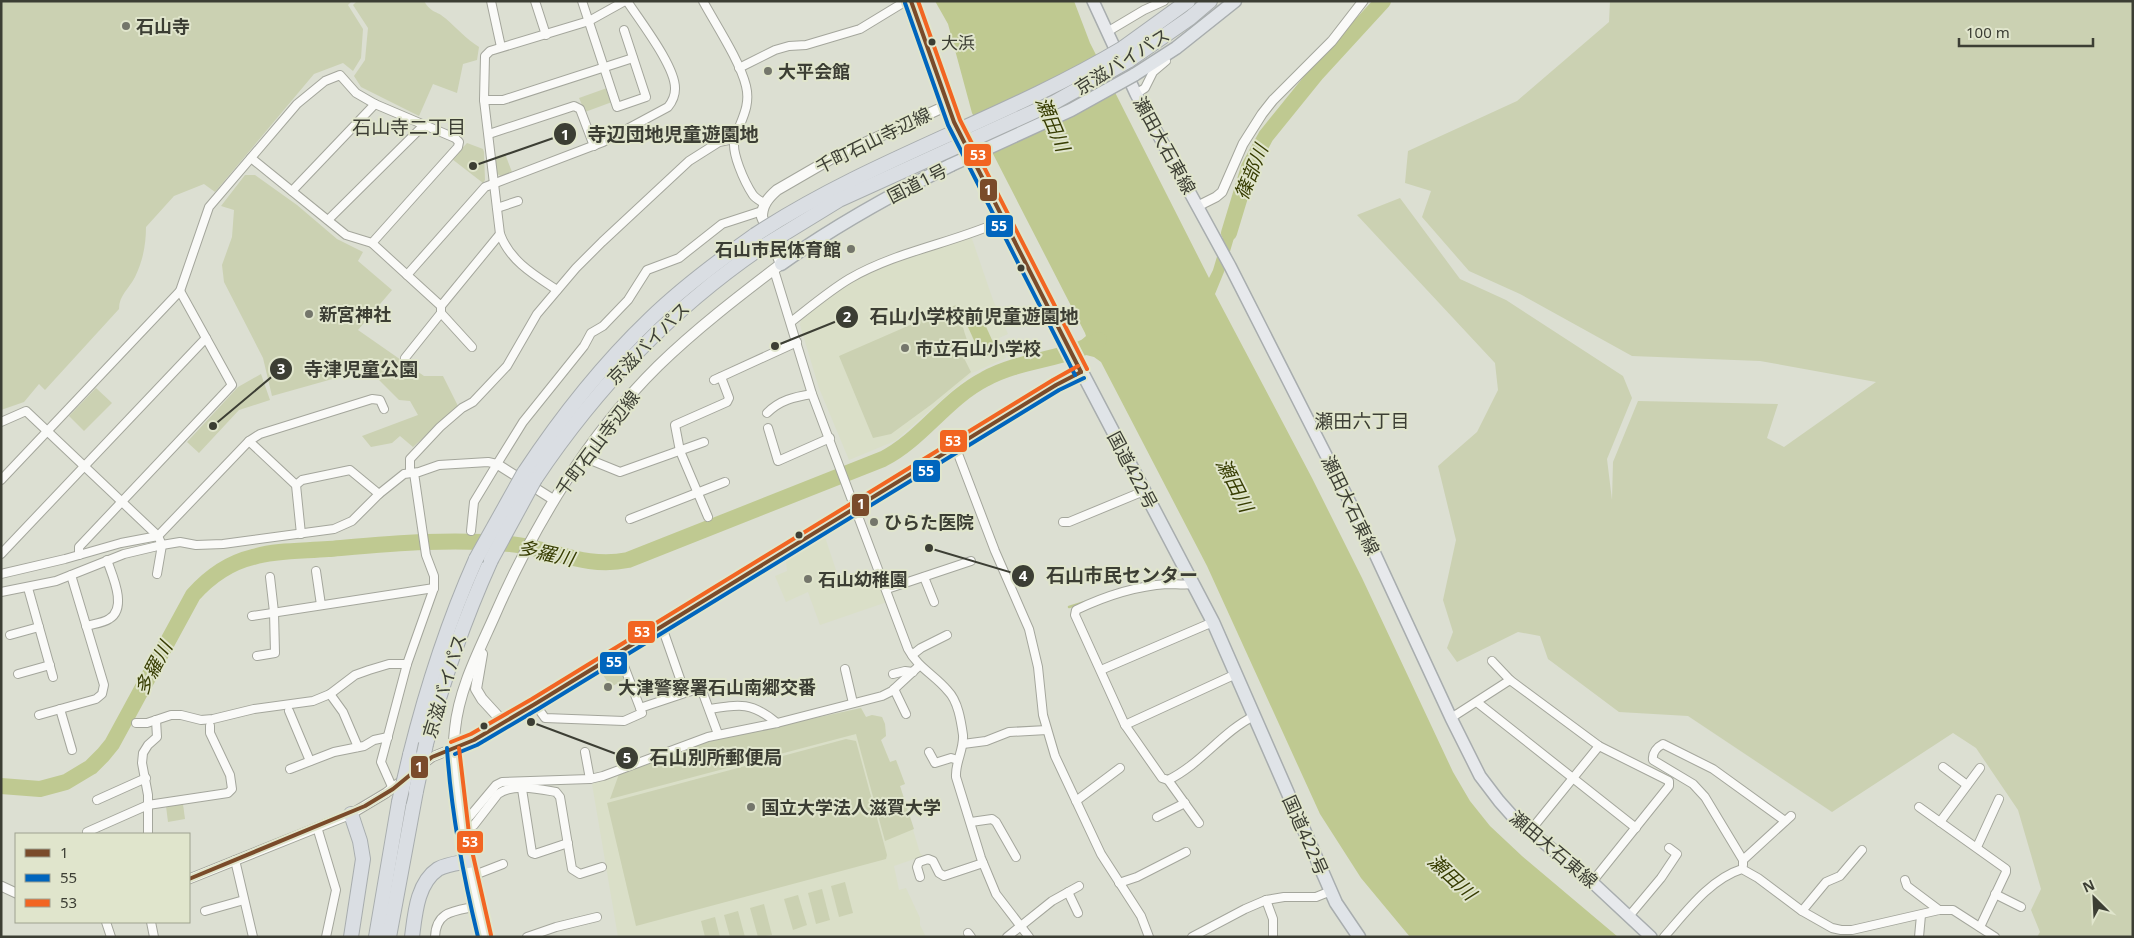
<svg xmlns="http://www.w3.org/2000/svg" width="2134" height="938" viewBox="0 0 2134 938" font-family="'Noto Sans','Noto Sans JP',sans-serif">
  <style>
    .built { fill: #dadfc8 }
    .green { fill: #cbd1b2 }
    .water { fill: #bfc991 }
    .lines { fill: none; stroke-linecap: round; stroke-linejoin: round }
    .stream { stroke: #bfc991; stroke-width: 2.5 }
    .river { stroke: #bfc991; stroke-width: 16 }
    .minor-casing { stroke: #a4a69c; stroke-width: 10 }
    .tertiary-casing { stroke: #a4a69c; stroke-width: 11 }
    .secondary-casing { stroke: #a4a69c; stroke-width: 12 }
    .primary-casing { stroke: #a8adae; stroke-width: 14 }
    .trunk-casing { stroke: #a8adae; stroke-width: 15 }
    .motorway-casing { stroke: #a8adae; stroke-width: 16 }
    .minor { stroke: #fafaf8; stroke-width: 8 }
    .tertiary { stroke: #fafaf8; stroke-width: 9 }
    .secondary { stroke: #fafaf8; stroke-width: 10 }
    .primary { stroke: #e7e9ec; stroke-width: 11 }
    .trunk { stroke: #e0e4e8; stroke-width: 12 }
    .motorway { stroke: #dadee3; stroke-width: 14 }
    .trunk-bridge-casing { stroke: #a8adae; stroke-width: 15; stroke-linecap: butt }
    .motorway-bridge-casing { stroke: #a8adae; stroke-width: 16; stroke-linecap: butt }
    .trunk-bridge { stroke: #e0e4e8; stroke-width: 12 }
    .motorway-bridge { stroke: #dadee3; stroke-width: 14 }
    .bus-1-casing { stroke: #e0e5cc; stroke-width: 8 }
    .bus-2-casing { stroke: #e0e5cc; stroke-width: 8 }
    .bus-3-casing { stroke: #e0e5cc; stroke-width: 8 }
    .bus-1 { stroke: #7a4b2a; stroke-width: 4 }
    .bus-2 { stroke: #0065bd; stroke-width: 4 }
    .bus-3 { stroke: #f26522; stroke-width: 4 }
    .poi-dot { fill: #74766b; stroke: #e0e5cc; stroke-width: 2 }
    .bus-dot { fill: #3c3e34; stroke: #e0e5cc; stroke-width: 2 }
    .labels { text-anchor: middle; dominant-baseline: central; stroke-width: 4; stroke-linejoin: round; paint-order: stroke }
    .bus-label { font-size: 17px; fill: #3c3e34; stroke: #e0e5cc; text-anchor: start }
    .poi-label { font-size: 18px; font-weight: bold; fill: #3c3e34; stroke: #e0e5cc; text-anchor: start }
    .street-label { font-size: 18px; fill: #3c3e34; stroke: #e0e5cc }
    .water-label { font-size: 19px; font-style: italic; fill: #373d02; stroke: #e0e5cc }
    .neighbourhood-label { font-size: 19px; fill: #3c3e34; stroke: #e0e5cc }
    .leader { fill: none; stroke: #3c3e34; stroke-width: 2 }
    .callout-dot { fill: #3c3e34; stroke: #e0e5cc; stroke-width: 2 }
    .mark-label { font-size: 15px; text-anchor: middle; font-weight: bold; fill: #fff }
    .callout-label { font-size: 19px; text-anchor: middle; font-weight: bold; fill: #3c3e34; stroke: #e0e5cc; stroke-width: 4; stroke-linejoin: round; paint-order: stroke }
    .line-badge { stroke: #e0e5cc; stroke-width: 2 }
    .badge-label { font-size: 14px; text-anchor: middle; font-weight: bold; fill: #fff }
  </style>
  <rect width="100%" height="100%" fill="#dcdfd2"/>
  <!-- built -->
  <g class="built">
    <polygon points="971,236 993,300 1008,334 999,338 1006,358 972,373 895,441 849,460 819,388 800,325 801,318 843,286 868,272 903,258"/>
    <polygon points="825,537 840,582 875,571 887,602 820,625 808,592 786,602 775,576 787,571 786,561"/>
    <polygon points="861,708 866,717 872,715 882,717 885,724 886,736 881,740 890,762 896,760 905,784 900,786 920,853 923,856 894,866 899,890 906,888 920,918 920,925 926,937 618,937 592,784 707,742"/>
  </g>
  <!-- green -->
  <g class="green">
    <path d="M1,1H352L348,5L363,29L361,58L353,71L343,63L314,74L215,192L204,184L174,196L146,227C146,244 143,261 135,277C129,289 119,295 119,309L45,390L39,384L24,402L1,410Z"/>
    <path d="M357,1H424C432,14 436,10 445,18C457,28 466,39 479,47L477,60L463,64L457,93L433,84L419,116L361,87L354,76L365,60L368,28L353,5Z"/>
    <polygon points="1610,1 2133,1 2133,937 2037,937 2040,932 2031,910 2041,889 2018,810 1976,748 1953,733 1832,812 1688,716 1619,712 1548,659 1540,636 1518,632 1457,662 1447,648 1453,632 1443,600 1456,540 1438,466 1477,432 1498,390 1495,363 1357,215 1400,198 1460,279 1506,300 1623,376 1632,398 1607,459 1612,500 1613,462 1638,401 1778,404 1767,438 1784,447 1876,382 1760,361 1632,356 1520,294 1469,271 1422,217 1431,191 1405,183 1408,151 1517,101 1609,22"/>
    <polygon points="607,88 612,102 585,112 579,98"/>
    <polygon points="467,143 483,149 484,152 485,180 483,183 452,159"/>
    <polygon points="505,154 512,172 501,176 497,174 494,157"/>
    <polygon points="245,175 255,175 297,205 337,239 363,252 358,261 392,290 358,330 424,376 443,376 458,406 413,447 400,436 392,443 371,447 362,436 418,415 410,401 399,400 368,369 272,396 263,358 224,282 222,265 232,237 234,210 221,206"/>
    <path d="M956,305C961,317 963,330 968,343L959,348L971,372L932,404L891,434L873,438L839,356Z"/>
    <polygon points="261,374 270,400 239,410 199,453 187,442 238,387"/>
    <polygon points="96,388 112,403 84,431 69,416"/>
    <polygon points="617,666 625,679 611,687 603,675"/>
    <polygon points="861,708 866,717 872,715 882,717 885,724 886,736 881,740 890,762 896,760 905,784 900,786 914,829 885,841 856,734 610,799 619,774 707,742"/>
    <polygon points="846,739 856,741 887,855 886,859 636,926 607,803"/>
    <polygon points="183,804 185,819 168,822 166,806"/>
    <polygon points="845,882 853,913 839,917 831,886"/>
    <polygon points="822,889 830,920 816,924 808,893"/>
    <polygon points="798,895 807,925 793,930 784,899"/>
    <polygon points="764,904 772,935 758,937 750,908"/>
    <polygon points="738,911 745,937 730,937 724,915"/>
    <polygon points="715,917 720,937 705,937 701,921"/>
  </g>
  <!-- water -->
  <g class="water">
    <polygon points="935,1 1074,1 1090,43 1209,278 1213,270 1231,210 1241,214 1224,272 1215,294 1312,478 1362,578 1453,772 1470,801 1490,826 1522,856 1618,937 1410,937 1361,878 1320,814 1207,566 1101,362 1094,357 1082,354 1078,343 1086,336 1085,333 972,113 948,24"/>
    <polygon points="983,320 997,351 982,358 968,327"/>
  </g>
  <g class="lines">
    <!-- stream -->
    <polyline class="stream" points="1069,607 1085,602"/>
    <!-- river -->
    <g class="river">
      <polyline points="1229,233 1249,167 1266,136 1317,73 1383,1"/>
      <path d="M1,786L40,789L66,782L91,767L103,755L112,744L193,595C210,576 228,563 253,557C276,550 304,551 328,549C388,544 449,538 510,544C552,548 584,569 628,560L883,459C922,439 946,399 985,379C1021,359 1066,360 1099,340"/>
    </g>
    <!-- minor casing -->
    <g class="minor-casing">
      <g id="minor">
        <polyline points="491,1 501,47"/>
        <polyline points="535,1 546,35"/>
        <polyline points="582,1 617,107 646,97 624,30"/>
        <path d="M703,1C716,25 740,61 746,86C751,106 741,120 735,138C730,151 745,183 753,195C756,199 761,201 765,204"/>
        <polyline points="1107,32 1144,10 1164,1"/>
        <polyline points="739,68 775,50 789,46 806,45 860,29 906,1"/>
        <polyline points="1136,94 1145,88 1153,72 1166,61"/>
        <polyline points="484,100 503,100 633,58"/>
        <polyline points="489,134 574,106 580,109 594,146"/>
        <polyline points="251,158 346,235 372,243 441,306 500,234"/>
        <polyline points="292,191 375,104"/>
        <polyline points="497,208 518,201"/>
        <polyline points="328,220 423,126"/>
        <path d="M774,270L812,394L908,649C918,668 935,675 948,691C958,701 961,721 963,735C964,750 955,762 956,777L981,858L996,894L1029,937"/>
        <path d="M407,275L485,187L603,142L668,107C672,102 675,97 675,89C676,67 640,21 627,1"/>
        <path d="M557,290C534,275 510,261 500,234L484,100L485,56L490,51L589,21L625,1"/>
        <polyline points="441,313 472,347"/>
        <path d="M791,322C809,308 829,291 849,279C897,251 954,243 1004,220"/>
        <polyline points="405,358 441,313 441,306"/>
        <polyline points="714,380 797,342"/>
        <path d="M767,413C780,400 794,397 812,394"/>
        <polyline points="1,422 26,411 158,536 162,545 157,574"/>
        <polyline points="768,428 778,461 830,438"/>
        <polyline points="249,441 296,485 301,534"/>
        <polyline points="955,446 995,551 1029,629 1038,667 1043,715 1055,756 1101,854 1141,916 1149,937"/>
        <polyline points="583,457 620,472 704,442"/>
        <polyline points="410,472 410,459 440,427 462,408 473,402 507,366 537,314 576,268 602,242 689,161 719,142 734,139"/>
        <polyline points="1,480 180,291 209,207 297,104 325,81 340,75 356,93 375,104 455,138 459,142 458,147 372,243"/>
        <polyline points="296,485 302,480 350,470 379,494"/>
        <polyline points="708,517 680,451 675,425 727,402 729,398 721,377"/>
        <polyline points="630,519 725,482"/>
        <polyline points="1063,522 1069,522 1144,491"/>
        <polyline points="471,531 474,502 497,464 523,422 584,346 591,333 603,326 628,300 647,270 679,258 722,224 762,211"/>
        <polyline points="1,554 206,338"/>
        <polyline points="79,555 79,547 232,385 180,291"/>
        <polyline points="316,571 321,605"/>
        <polyline points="1,574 65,559 121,543 158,536 249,441 260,434 372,399 380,400 384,409"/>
        <polyline points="924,577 934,602"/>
        <path d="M1194,584C1185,585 1176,584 1167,584C1137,586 1103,597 1076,610L1075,615L1125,725L1162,778L1168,780C1201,764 1222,732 1254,716"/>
        <polyline points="28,588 53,677"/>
        <polyline points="887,589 971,561"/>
        <polyline points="1,592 56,581 124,554 162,545 180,542 196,545 223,544 334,529 352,521 379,494 404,474 419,472 439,465 488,462 497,464"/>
        <polyline points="252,616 434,588"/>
        <path d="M86,626C93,624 103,623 109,619C128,608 112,575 107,560"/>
        <polyline points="10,635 39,627"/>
        <polyline points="912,655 921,648 947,635"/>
        <polyline points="257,656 275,653 274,612 270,577"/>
        <polyline points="1492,661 1510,680"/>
        <polyline points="845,669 853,703"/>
        <polyline points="1101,670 1213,622"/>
        <polyline points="18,674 50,665"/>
        <polyline points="893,674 905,671 913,672"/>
        <polyline points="894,689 906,714"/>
        <polyline points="685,693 701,688 718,734"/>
        <polyline points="330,694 343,712 358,747"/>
        <polyline points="1478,703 1636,828"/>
        <polyline points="535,704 545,718 624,721 642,713 619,653"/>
        <polyline points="640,708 685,693 662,627"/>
        <polyline points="60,709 72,750"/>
        <path d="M710,709C740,704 752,702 777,723"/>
        <polyline points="289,711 310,761"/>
        <polyline points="39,715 96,699 102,694 104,685 71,575"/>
        <polyline points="1451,718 1510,680 1599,746 1669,781 1669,786 1592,882"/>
        <polyline points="136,723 147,723 171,715 181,715 201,720 213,719 254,709 313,701 330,694 355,675 369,670 389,664 407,664"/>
        <polyline points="1125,725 1236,674"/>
        <polyline points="963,744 986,741 1009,732 1047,730"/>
        <polyline points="585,752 590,779"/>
        <polyline points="929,752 935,763 951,758 958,760"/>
        <polyline points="1943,767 1967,785"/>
        <polyline points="290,769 334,752 364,746 374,740 388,737"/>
        <polyline points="1168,780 1199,823"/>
        <polyline points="393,789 381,762 407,664 434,588 434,576 426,555 414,473"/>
        <polyline points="522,789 532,853 535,854 568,843"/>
        <polyline points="97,800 146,778"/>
        <polyline points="1076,801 1120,768"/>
        <polyline points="1919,807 2006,869 2006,872 1980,927"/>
        <polyline points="1157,817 1185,803"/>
        <polyline points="461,820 470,816 496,785 502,782 590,779 603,776 708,737 777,723 882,696 892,691 919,666"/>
        <polyline points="971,822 992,819 996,822 1016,857"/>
        <polyline points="1940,822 1980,768"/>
        <polyline points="317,827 336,890 326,937"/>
        <path d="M463,830L474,825L498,794C513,783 539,789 556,792L560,797L572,869L580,874L602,867"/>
        <polyline points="1530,831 1599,746"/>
        <polyline points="87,832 148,805 228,793 232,789 230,775 210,733 210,726"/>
        <polyline points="148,834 148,795 142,763 143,753 148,745 157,737 156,720"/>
        <polyline points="1977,847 1999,799"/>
        <polyline points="235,860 253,937"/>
        <path d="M1743,860L1705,797L1693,784L1653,760C1652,753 1657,747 1663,744L1713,769L1785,821"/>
        <polyline points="1743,865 1743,860 1791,816"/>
        <polyline points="472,876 503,864"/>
        <polyline points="920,877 917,867 919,862 928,859 933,861 939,873 944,876 983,863"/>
        <polyline points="1905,880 1907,886 1939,910"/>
        <polyline points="1119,883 1137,877 1186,852"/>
        <polyline points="1068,892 1078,913"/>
        <polyline points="1995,894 2021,907"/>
        <polyline points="1266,900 1273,919 1273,937"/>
        <polyline points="205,911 244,900"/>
        <polyline points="1802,911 1826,882 1840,876 1862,850"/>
        <polyline points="1630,915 1661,878 1677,854 1669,848"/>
        <polyline points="106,922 111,937"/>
        <polyline points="151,922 154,937"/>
        <polyline points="968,933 971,937"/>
        <path d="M435,937C436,910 456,911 478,906"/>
        <polyline points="527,937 556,927 597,917"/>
        <polyline points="1007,937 1052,901 1079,886"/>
        <polyline points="1192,937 1245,909 1266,900 1284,897 1316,897 1331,891"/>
        <path d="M1664,937C1686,912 1710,879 1742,869L1758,878L1802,911L1832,928L1841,930H1852L1939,910H1953L1995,937"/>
        <polyline points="1919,937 1921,915"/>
      </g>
    </g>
    <!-- tertiary casing -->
    <g class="tertiary-casing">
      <g id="tertiary">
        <polyline points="1198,206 1216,197 1222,192 1243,144 1262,114 1273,100 1332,41 1363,1"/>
        <polyline points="497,464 554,500"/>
        <polyline points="420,766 432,757 474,740 535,704 1056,385 1081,372"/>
        <polyline points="189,879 351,814 386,793 404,779"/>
        <polyline points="1,886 16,893"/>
      </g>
    </g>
    <!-- secondary casing -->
    <g class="secondary-casing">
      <g id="secondary">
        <polyline points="482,654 476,689 482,699 504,723"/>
        <path d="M485,937C475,901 469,864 463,828C457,795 451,762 455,729C459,689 478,653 494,617C533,527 588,435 658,366C696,329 739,296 781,264L762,217C762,205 768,198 777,190L834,157L948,105"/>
      </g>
    </g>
    <!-- primary casing -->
    <g class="primary-casing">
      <polyline id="primary" points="1093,1 1136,94 1230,266 1363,528 1451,718 1480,776 1499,801 1515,819 1592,882 1651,937"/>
    </g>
    <!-- trunk casing -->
    <g class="trunk-casing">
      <g id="trunk">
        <polyline points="911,1 954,122 1053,317 1213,622 1336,903 1359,937"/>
        <polyline points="1134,75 1176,48 1235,1"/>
        <path d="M781,264C835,226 892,194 951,165"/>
      </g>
    </g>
    <!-- motorway casing -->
    <g class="motorway-casing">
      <g id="motorway">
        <polyline points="1123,48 1188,1"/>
        <polyline points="1128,61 1190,18 1210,1"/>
        <path d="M524,473C561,417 602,365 650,319C682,288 718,261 755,235"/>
        <path d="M535,479C596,388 669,311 759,249"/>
        <path d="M426,744C443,680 464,620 491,560"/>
        <path d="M410,755C427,687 448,622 476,559"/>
        <polyline points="351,814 360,841 363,859 351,937"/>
        <polyline points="376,937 399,802"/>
        <polyline points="389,937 416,791"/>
        <path d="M412,937C415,914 417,883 438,869C447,864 459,863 469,861"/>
      </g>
    </g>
    <!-- minor -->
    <use href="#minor" class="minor"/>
    <!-- tertiary -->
    <use href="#tertiary" class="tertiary"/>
    <!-- secondary -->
    <use href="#secondary" class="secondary"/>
    <!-- primary -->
    <use href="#primary" class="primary"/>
    <!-- trunk -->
    <use href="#trunk" class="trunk"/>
    <!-- motorway -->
    <use href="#motorway" class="motorway"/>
    <!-- trunk-bridge casing -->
    <g class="trunk-bridge-casing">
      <polyline id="trunk-bridge" points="951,165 1071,110 1134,75"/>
    </g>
    <!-- motorway-bridge casing -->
    <g class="motorway-bridge-casing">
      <g id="motorway-bridge">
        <path d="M755,235C871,159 1004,119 1123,48"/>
        <polyline points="759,249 839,200 1055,102 1128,61"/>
        <polyline points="476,559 524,473"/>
        <polyline points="491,560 535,479"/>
        <polyline points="416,791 426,744"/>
        <polyline points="399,802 410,755"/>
      </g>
    </g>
    <!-- trunk-bridge -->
    <use href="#trunk-bridge" class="trunk-bridge"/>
    <!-- motorway-bridge -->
    <use href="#motorway-bridge" class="motorway-bridge"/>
    <!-- bus-1 casing -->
    <g class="bus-1-casing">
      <g id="bus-1">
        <polyline points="911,1 954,122 1081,372"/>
        <polyline points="189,879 365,806 393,789 432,757 474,740 535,704 1056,385 1081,372"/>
      </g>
    </g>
    <!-- bus-2 casing -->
    <g class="bus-2-casing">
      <g id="bus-2">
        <polyline points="905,3 948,125 1075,375"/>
        <path d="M447,748C451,812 463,875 478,937"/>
        <polyline points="455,754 477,745 538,709 1059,390 1084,378"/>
      </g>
    </g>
    <!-- bus-3 casing -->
    <g class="bus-3-casing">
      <g id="bus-3">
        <polyline points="918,1 960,120 1087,369"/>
        <polyline points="451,742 471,734 532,699 1053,380 1078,366"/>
        <polyline points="459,748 470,842 491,935"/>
      </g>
    </g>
    <!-- bus-1 -->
    <use href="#bus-1" class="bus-1"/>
    <!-- bus-2 -->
    <use href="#bus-2" class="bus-2"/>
    <!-- bus-3 -->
    <use href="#bus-3" class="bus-3"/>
  </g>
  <!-- markers -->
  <g class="poi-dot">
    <circle cx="126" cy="26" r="5"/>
    <circle cx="768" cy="71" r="5"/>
    <circle cx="851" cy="249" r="5"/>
    <circle cx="309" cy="314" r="5"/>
    <circle cx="905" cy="348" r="5"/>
    <circle cx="874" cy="522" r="5"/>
    <circle cx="808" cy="579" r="5"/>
    <circle cx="608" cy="687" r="5"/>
    <circle cx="751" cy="807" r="5"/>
  </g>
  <g class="bus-dot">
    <circle cx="932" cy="42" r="4.5"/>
    <circle cx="1021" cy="268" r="4.5"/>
    <circle cx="799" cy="535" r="4.5"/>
    <circle cx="484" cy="726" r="4.5"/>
  </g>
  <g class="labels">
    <!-- bus labels -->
    <g class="bus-label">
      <text x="941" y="42">大浜</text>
    </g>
    <!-- poi labels -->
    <g class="poi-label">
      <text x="136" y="26">石山寺</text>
      <text x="778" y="71">大平会館</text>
      <text x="841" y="249" text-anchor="end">石山市民体育館</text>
      <text x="319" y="314">新宮神社</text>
      <text x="915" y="348">市立石山小学校</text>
      <text x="884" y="522">ひらた医院</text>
      <text x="818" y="579">石山幼稚園</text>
      <text x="618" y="687">大津警察署石山南郷交番</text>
      <text x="761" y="807">国立大学法人滋賀大学</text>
    </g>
    <!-- street labels -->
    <g class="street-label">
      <text transform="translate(1122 61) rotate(-32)">京滋バイパス</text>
      <text transform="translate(873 140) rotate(-26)">千町石山寺辺線</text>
      <text transform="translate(1165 145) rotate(61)">瀬田大石東線</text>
      <text transform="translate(917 183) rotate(-27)">国道1号</text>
      <text transform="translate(648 343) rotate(-45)">京滋バイパス</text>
      <text transform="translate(597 443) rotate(-53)">千町石山寺辺線</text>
      <text transform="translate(1133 470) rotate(62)">国道422号</text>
      <text transform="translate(1351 505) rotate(64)">瀬田大石東線</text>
      <text transform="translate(444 686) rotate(-73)">京滋バイパス</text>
      <text transform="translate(1306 835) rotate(66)">国道422号</text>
      <text transform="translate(1554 849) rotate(40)">瀬田大石東線</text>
    </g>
    <!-- water labels -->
    <g class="water-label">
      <text transform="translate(1053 124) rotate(67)">瀬田川</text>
      <text transform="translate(1251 172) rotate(-68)">篠部川</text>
      <text transform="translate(1235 485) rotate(63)">瀬田川</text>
      <text transform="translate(546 553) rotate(13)">多羅川</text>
      <text transform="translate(153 668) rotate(-62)">多羅川</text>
      <text transform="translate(1452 877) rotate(43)">瀬田川</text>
    </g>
    <!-- neighbourhood labels -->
    <g class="neighbourhood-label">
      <text x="409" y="127">石山寺二丁目</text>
      <text x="1362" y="421">瀬田六丁目</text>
    </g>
  </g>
  <!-- callouts -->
  <path class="leader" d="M473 166L565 134M775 346L847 317M213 426L281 369M929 548L1023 576M531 722L627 758"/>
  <g class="callout-dot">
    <circle cx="473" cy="166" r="5"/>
    <circle cx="775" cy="346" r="5"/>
    <circle cx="213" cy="426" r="5"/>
    <circle cx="929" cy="548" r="5"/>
    <circle cx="531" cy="722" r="5"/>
    <circle cx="565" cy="134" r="12"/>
    <circle cx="847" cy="317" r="12"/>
    <circle cx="281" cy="369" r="12"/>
    <circle cx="1023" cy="576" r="12"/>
    <circle cx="627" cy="758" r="12"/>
  </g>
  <g class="mark-label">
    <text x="565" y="140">1</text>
    <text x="847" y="322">2</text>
    <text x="281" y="374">3</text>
    <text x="1023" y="581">4</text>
    <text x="627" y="763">5</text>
  </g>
  <g class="callout-label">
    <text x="673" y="141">寺辺団地児童遊園地</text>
    <text x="974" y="323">石山小学校前児童遊園地</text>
    <text x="361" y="376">寺津児童公園</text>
    <text x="1122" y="582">石山市民センター</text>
    <text x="716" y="764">石山別所郵便局</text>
  </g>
  <g class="line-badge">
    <rect x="963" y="143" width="29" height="24" rx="5" fill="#f26522"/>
    <rect x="979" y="178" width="19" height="24" rx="5" fill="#7a4b2a"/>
    <rect x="985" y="214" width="29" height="24" rx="5" fill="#0065bd"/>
    <rect x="939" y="429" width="29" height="24" rx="5" fill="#f26522"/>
    <rect x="912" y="459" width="29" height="24" rx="5" fill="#0065bd"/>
    <rect x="851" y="493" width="19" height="24" rx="5" fill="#7a4b2a"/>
    <rect x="627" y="620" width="29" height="24" rx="5" fill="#f26522"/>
    <rect x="599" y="651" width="29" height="24" rx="5" fill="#0065bd"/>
    <rect x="410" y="755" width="19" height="24" rx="5" fill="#7a4b2a"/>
    <rect x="456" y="830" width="28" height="24" rx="5" fill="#f26522"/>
  </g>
  <g class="badge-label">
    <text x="978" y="160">53</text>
    <text x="988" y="195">1</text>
    <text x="999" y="231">55</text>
    <text x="953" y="446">53</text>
    <text x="926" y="476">55</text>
    <text x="861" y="509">1</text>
    <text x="642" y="637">53</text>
    <text x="614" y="667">55</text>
    <text x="419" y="772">1</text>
    <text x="470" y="847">53</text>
  </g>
  <!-- border -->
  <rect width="2134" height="938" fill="none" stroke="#3c3e34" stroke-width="5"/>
  <!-- legend -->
  <rect x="15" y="833" width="175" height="90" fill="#e0e5cc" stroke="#9ea28f"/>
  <rect x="25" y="849" width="25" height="8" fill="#7a4b2a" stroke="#9ea28f"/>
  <text x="60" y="858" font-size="15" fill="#3c3e34">1</text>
  <rect x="25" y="874" width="25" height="8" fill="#0065bd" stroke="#9ea28f"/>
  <text x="60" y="883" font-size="15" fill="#3c3e34">55</text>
  <rect x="25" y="899" width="25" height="8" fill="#f26522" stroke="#9ea28f"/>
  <text x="60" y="908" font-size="15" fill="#3c3e34">53</text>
  <!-- north arrow -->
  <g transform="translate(2094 898) rotate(336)" stroke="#e0e5cc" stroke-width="4" paint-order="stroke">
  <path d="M0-4L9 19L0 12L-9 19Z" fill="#3c3e34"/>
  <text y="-8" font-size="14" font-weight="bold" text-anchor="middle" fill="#3c3e34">N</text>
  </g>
  <!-- scale -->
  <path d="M1959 38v8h134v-8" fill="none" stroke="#3c3e34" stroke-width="2.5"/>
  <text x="1966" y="38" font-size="15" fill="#3c3e34" stroke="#e0e5cc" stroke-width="4" paint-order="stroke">100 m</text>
</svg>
